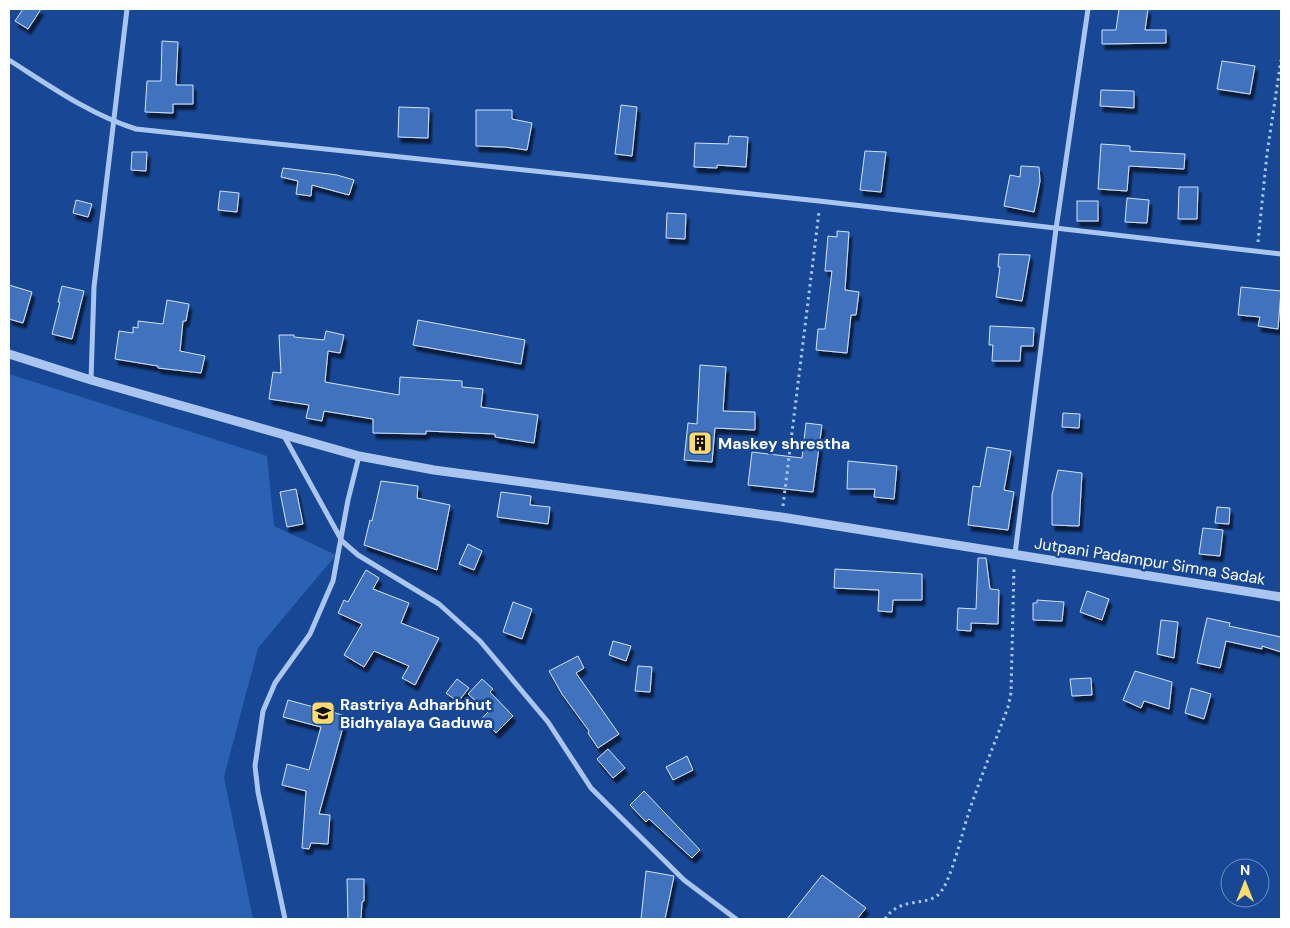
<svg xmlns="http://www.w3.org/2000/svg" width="1290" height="928" viewBox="0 0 1290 928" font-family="'DM Sans',sans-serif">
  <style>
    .green { fill: #2c62b4 }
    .building { fill: #4172bd; stroke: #d1e2fb; filter: url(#shadow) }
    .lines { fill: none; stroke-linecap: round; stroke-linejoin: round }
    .path { stroke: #aac6f0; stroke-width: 3; stroke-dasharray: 2.5 4; stroke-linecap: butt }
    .minor { stroke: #aac6f0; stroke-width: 5 }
    .tertiary { stroke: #aac6f0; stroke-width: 9 }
    .labels { text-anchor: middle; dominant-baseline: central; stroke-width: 5; stroke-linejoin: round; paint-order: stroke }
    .poi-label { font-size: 16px; font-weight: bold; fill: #fff; stroke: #184895; text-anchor: start }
    .street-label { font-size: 16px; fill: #fff; stroke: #184895 }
  </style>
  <defs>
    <filter id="shadow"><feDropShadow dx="3" dy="5.5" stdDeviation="1" flood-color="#0009"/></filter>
  </defs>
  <rect width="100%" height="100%" fill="#184895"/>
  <!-- green -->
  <polygon class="green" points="9,374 267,456 274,526 336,555 258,648 224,777 253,919 9,919"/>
  <!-- building -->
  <g class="building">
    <polygon points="23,9 41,9 28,29 15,21"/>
    <polygon points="1119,9 1148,9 1145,30 1166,30 1166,43 1102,44 1102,30 1116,30"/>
    <polygon points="162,41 178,42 176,85 193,85 193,104 173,104 173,113 145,112 147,81 161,81"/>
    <polygon points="1222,61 1255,66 1250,94 1217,89"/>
    <polygon points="1101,90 1134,91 1134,108 1100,106"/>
    <polygon points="621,105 637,107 632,156 615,154"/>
    <polygon points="399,107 429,108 428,138 398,137"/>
    <polygon points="476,110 512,110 512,119 532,123 527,150 505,147 476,146"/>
    <polygon points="729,136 748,137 746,167 717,165 717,168 694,167 695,143 728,144"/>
    <polygon points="1101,144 1130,146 1130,151 1185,154 1184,169 1129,166 1127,191 1098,189"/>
    <polygon points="865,151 886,152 881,192 860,190"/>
    <polygon points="132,152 147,152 146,171 131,170"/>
    <polygon points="1021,166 1039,167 1040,181 1034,212 1004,206 1010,175 1020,177"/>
    <polygon points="283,168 337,175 354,180 349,195 312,185 311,196 296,194 298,181 281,177"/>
    <polygon points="1179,187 1198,187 1197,219 1178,219"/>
    <polygon points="220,191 239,193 237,212 218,210"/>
    <polygon points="1127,198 1149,200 1147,223 1125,222"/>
    <polygon points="76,200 92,204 88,217 73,213"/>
    <rect x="1077" y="201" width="21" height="20"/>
    <polygon points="667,213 686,214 685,239 666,238"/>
    <polygon points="837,231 849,232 845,290 859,292 856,315 851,315 847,353 816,350 818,329 825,329 832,271 825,271 828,236 837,237"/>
    <polygon points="999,254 1030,255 1022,301 996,297 1000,267 998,267"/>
    <polygon points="9,285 32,292 23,323 9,319"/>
    <polygon points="62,286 84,291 72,339 52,334 60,302 58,302"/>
    <polygon points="1241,287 1281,291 1278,329 1258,326 1260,317 1238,315"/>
    <polygon points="167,300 189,304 186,321 183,321 180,351 205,356 201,373 158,368 158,366 115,359 119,331 133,333 133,327 138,328 138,321 163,324"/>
    <polygon points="418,320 525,340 521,364 413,345"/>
    <polygon points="990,326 1034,328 1033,346 1021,346 1020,361 992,361 993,345 989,345"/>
    <polygon points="326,331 344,335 340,353 328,351 325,382 399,395 400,377 462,381 462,387 483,389 481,407 538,415 534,443 495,437 495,434 426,431 426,434 373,433 373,419 324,411 322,421 306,418 309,405 269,399 273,372 281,373 279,335 294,335 294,337 324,340"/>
    <polygon points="700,365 726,367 723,411 755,412 755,430 715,428 712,462 684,460 688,423 697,424"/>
    <polygon points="1063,413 1080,414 1079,428 1062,427"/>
    <polygon points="806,423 822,425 813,492 748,485 752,452 802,458"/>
    <polygon points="987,447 1011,451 1004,490 1014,492 1008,530 968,525 973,486 980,487"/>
    <polygon points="848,461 897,466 894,499 874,497 875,489 847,489"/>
    <polygon points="1058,470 1082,473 1079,526 1052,525 1052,495"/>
    <polygon points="381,481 418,486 417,498 450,505 437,570 364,545 370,520 372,521"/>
    <polygon points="296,489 303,524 287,527 280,492"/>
    <polygon points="501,492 531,496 530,505 550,507 548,524 497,517"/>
    <polygon points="1217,507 1230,508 1229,524 1215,523"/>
    <polygon points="1203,528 1223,530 1220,556 1199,554"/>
    <polygon points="468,544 482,551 474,570 459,564"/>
    <polygon points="978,558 986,558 990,589 999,590 998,624 971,623 971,631 957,630 958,608 976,609"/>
    <polygon points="835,569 922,574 922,600 893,600 892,612 878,611 879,590 834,588"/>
    <polygon points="366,570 379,578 373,589 409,603 401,623 439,638 415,685 402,678 409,666 374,651 364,667 344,655 362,624 338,613 344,600 348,602"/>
    <polygon points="1087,591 1109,599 1102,620 1080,612"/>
    <polygon points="1037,600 1064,602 1062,621 1033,620 1033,603 1037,603"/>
    <polygon points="513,602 532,609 522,639 503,632"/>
    <polygon points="1207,618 1230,623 1229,626 1281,637 1281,652 1262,646 1262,649 1226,641 1220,668 1197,663"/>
    <polygon points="1161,620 1178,622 1174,658 1157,654"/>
    <polygon points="613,641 631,646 626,661 609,655"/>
    <polygon points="578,656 584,668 576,673 619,734 598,748 588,733 589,731 562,694 549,671"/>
    <polygon points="638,666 652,667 650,692 635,691"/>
    <polygon points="1135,671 1172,682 1169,709 1144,701 1141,708 1123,700"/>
    <polygon points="1091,678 1092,695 1072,696 1070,679"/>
    <polygon points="457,679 469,688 458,702 446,693"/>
    <polygon points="482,679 493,689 490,692 513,716 496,733 482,718 488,712 468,694"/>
    <polygon points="1191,688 1211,694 1204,719 1185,713"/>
    <polygon points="288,700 346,716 319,814 330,815 328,844 311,843 309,849 302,848 306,791 282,785 287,764 309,770 321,727 283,717"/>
    <polygon points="608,749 625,768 613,778 597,759"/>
    <polygon points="687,756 693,770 673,780 666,767"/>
    <polygon points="644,791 700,850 692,858 649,819 646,822 630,805"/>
    <polygon points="646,871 674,876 665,919 641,919"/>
    <polygon points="822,875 866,908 857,919 787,919"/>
    <polygon points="347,879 364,879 364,901 362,902 361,919 348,919"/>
  </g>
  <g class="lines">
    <!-- path -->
    <g class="path">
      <polyline points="1258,242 1267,154 1281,60"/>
      <polyline points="783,506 819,212"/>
      <path d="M885,919C900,896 926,907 939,894C951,882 962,833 968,815C980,778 995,743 1008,707L1011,693L1014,567"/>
    </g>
    <!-- minor -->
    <g class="minor">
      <path d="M9,60C50,86 89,114 136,129L819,201L1281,254"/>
      <polyline points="91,380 94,287 127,9"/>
      <polyline points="284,436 342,541 358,555 439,604 480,641 548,722 591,788 684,880 736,919"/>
      <polyline points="1015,554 1056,229 1088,9"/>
      <polyline points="285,919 258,792 255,766 263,711 275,683 310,634 333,581 348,500 359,456"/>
    </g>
    <!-- tertiary -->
    <polyline class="tertiary" points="9,354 91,380 359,456 434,470 781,517 1281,597"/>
  </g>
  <!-- icons -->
  <defs>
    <g id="building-square" transform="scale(1.25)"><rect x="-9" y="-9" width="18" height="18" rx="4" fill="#ffdb6a" stroke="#184895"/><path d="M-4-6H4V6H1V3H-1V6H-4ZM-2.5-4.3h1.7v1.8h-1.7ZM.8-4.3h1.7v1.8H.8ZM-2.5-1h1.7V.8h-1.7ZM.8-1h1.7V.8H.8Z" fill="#111"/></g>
    <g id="school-square" transform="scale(1.25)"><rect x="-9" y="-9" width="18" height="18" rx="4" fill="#ffdb6a" stroke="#184895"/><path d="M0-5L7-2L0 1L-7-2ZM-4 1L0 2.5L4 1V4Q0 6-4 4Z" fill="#111"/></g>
  </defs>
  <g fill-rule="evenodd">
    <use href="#building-square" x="700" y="443"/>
    <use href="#school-square" x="323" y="713"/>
  </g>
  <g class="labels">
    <!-- poi labels -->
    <g class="poi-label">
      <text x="718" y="443">Maskey shrestha</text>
      <text x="340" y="704">Rastriya Adharbhut<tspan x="340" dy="18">Bidhyalaya Gaduwa</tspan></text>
    </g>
    <!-- street labels -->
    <g class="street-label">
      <text transform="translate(1150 561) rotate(9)">Jutpani Padampur Simna Sadak</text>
    </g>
  </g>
  <!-- border -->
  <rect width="1290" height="928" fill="none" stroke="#ffffff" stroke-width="20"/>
  <!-- north arrow -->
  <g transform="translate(1245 883)"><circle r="24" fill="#184895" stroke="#7491bf"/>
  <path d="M0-4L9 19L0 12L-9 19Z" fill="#ffdb6a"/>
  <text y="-8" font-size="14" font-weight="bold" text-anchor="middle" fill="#ffffff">N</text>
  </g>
</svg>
